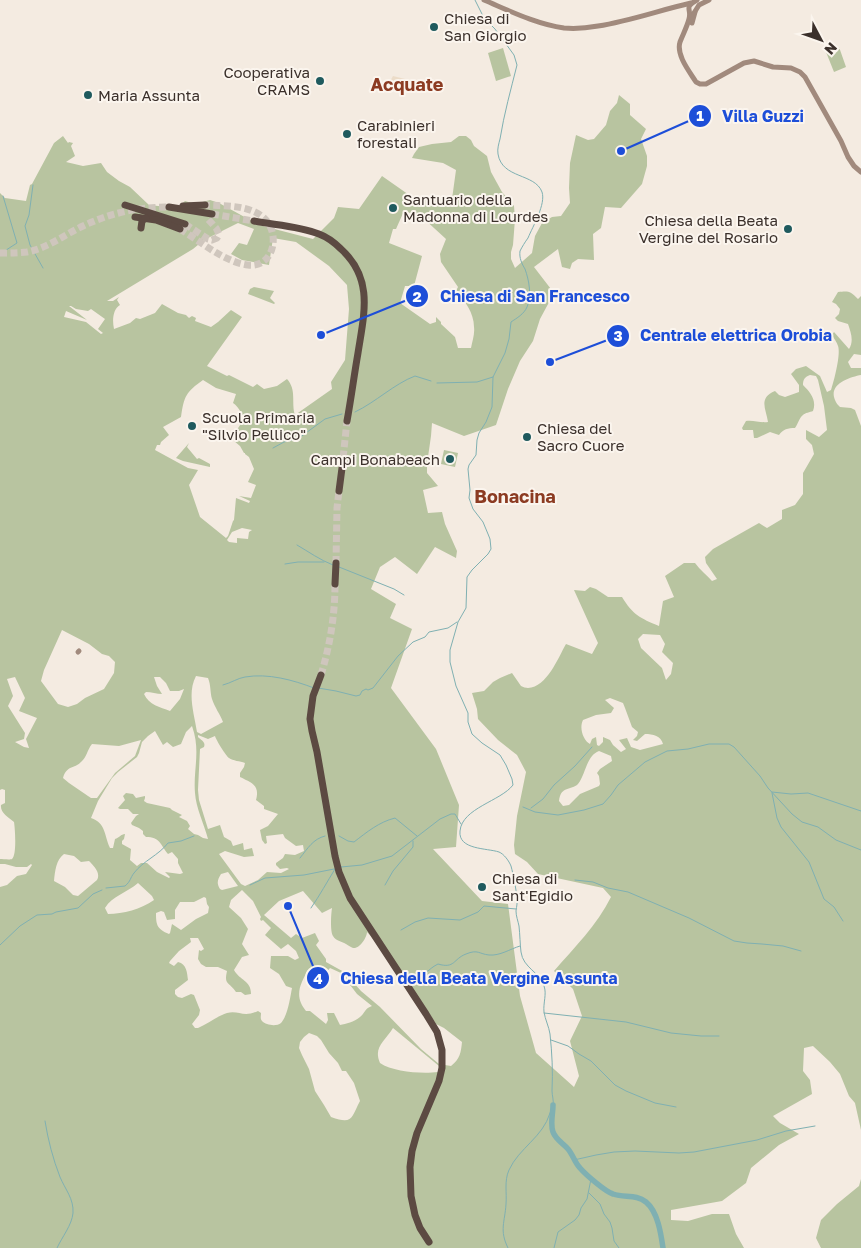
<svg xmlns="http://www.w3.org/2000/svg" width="861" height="1248" viewBox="0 0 861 1248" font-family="'Golos Text',sans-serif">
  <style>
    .green { fill: #b8c4a0; fill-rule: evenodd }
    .plaza { fill: #ecdcc8 }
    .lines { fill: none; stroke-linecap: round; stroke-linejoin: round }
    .stream { stroke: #7fb0b2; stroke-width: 1 }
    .river { stroke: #7fb0b2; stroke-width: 5.5 }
    .highway-tunnel { stroke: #cfc6bd; stroke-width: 7; stroke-dasharray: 7 3.5; stroke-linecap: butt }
    .secondary { stroke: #a18a7d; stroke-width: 5 }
    .highway { stroke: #5c4a42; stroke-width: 7 }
    .poi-dot { fill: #1f5a5e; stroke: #fbf5ee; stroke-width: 2 }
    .labels { text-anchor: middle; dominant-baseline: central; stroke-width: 4; stroke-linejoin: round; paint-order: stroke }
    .poi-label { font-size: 15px; fill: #3b302b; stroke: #fbf5ee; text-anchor: start }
    .quarter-label { font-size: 18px; font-weight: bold; fill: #8c3b22; stroke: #fbf5ee }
    .leader { fill: none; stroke: #1d4ed8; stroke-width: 2 }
    .callout-dot { fill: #1d4ed8; stroke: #fbf5ee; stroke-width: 2 }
    .mark-label { font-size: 15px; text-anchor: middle; font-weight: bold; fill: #fff }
    .callout-label { font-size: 16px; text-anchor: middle; font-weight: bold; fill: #1d4ed8; stroke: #fbf5ee; stroke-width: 4; stroke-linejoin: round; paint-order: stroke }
  </style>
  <rect width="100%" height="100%" fill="#f4ebe1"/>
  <!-- green -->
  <g class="green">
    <polygon points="839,47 846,67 834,72 826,52"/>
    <polygon points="503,48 511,76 496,81 488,53"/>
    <path d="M619,95L630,104V115L646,129L641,139L647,156V166L642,184L621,208L605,207L601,228L593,234L594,260L578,259L572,263L570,269L562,267L558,249L534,267L554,293L540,319L533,341L520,361L508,389L496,425L464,436L432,423L431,436L427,464V473L438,486L423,490L428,513L442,512L445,524L457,551L456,558L435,547L417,574L395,557L380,567L371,589L396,604L390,618L412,629L391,688L436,749L459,805L456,847L433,849L482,901L508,904L520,996L536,1053L574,1087L579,1076L570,1041L582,1016L573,989L554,971C574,948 597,925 611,897L603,888L538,874L527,862L515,854L514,845L517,816L526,772L517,755L498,740L478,719L477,709L472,693L484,691L493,682L500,678L512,673L521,686C523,687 526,688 528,688C547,687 558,658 566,644L592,654L598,643L574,590L585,591L590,587L596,589L608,597H622C633,615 640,618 659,626L663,601L674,597L665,576L684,563H695C700,570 707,575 712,581L717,579L706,563L705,557L713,549L759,523L767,528L782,519V510L795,505L803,494V473L814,454L812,445L806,439V430L819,437L827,430L824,406L818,380L816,376L810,375C805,377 803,379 803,385C810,392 817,400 813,411C810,412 805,413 803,415C799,418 798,424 795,428C788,428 783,429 779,435L770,432L757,438H754L753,430H743L742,428L746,421C754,420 760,423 768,422C766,409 758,398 775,391L779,395L785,397L799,392V385L791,374L796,369L806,366L820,376L827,392L831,390C834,381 841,354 838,346C837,342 834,339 832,335L834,332L849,349C854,341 851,333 848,324L838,321L835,318L839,314L840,309L836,304L832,302L838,292C849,291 850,291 858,299L861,296V355L854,354L848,362L851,368H861V375C850,377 828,384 835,400C836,403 838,405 840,407L851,408L855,410L861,426V1130L855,1103L849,1096L840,1074L830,1062L813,1046L804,1048L803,1071L810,1080L812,1094L773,1116L780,1123L799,1134L779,1145L751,1168L746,1183L722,1201L671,1210V1220L688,1221L712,1214H729L736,1234L744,1248H0V887L7,885L17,876L26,874L32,865L31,864L27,867H16L5,864H0V859C3,859 10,860 12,859C17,855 15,828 14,822C8,817 0,813 1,805L5,803V790L2,789L0,790V193L5,198L26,201L30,185L32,184L54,143L63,136L68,143L69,142L73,143L71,146L75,156L66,162L83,166L101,163L107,172L119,181L130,187L149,205L177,208L185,201L195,204L210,200L219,203L259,225L313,239L334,218L338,207L359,209L382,176L412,197L452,199L456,170L443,163L412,158L414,154L419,147L432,144L451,142L459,136H466L471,140L474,146L487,156L491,172L502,192L514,206L515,219L513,245L511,252V259L515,268L532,253L535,236L542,223L552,217L561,216L570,203L569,188L570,163L576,135L588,140L594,139L606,125L610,111L617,103ZM404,211L422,217L446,239L440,254L441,262L458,287L456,291C465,301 474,313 474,327C475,334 472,342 471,348H458L455,337L441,324V322L436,317V322L430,324L400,303L405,286H414L422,256L389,243L393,229H396ZM238,223L254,229L247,245L239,243L231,254L242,260L269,265L273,238L296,242L329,266L347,285L349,309L345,360L331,382L332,389L295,415C291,403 297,390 287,379L277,386L264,389L257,384L253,387L229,375L227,376L207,366L242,317L231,310L218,322L211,327L195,321L196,318L192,316L189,318L186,315L178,313L162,304L155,313L140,319L136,318L130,323L114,329C112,320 113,309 120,305L117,300L119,297L113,301H107L193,249L204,240ZM69,306H71L76,309L88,311L91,309L105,319L98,329L103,333L101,334L86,322L64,317L66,311L87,320ZM203,380L216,388L236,394L233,403C239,407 240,412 245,418L236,431L235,435L236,436L234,441L240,446L244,453H245V454L249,457L254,469L248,482L256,485L251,498L239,496L250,501L249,503L236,498L234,520L233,521L228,536L226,538L200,517L189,485L198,470L188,468L155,450L157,445H160L161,442L169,435L163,427L181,417C184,396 186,392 203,380ZM242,528L252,530L249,532L248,539L237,538V543L229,542L227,540L232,532ZM62,630L89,644L102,654L109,656L115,662L114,673L104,689L85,698L77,704L68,707L58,704L41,681L44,670ZM643,634L660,635L665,644L662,652L673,663L671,674L666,680L662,668L641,648L638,639ZM196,676L208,678C211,685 210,692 212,699C215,708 220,714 223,722L201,734L197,732C194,713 187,693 196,676ZM15,677L25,698L19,711L37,718L26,739L29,748L24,747L15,742L24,739L25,733L8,706L13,696L7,679ZM154,677H160L166,683L170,691H179L184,689L180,699L170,711C160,707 149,705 144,694L146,692C151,692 157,694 162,694L157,686ZM610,698L623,703L625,708L632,727L638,732L637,736L633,740L637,741L645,734C653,734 661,736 663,744L640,750L631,747L627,738L619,740L626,749L621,752L613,745L610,740L603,737V742L599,746L597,745L596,737L592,739L590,744C583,740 579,728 583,720L596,715L611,713L614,708L605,700ZM192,726C201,751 193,769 195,793C196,808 204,824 208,839L203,838L198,835L194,834L188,829L190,826L187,821L179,817L182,815L172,810L170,808L147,803L144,801L145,798V796L136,798L133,794L126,793L123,796L125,800L118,808L120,809H128L133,814H139L136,816L131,823L132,825L139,828L143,831V834L146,837C160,837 160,844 168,854L172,852L178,859V863L183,873L180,874L165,872L170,877L169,878L157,872L147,863H141L137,866L130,860L131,849L122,844V841L124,839L125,834C121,834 119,838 115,839L113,848H110C104,835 106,823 91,818L98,801L112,778L118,772L137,757L139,753L142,742L148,736L155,731L163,745L167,742L173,747L181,744L186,732ZM198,735L208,739L215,736C216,740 226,756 229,758C233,761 240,761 245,763L244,767L240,773V777C252,783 260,785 256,800L264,806V809L278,814L268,826L260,830L262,840L265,844L267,843L266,836L283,834L285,838L296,846L303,845L304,851L295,855L285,854L283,858L276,863V865L280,869L287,868L289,869L281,873L267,872L258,880L245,886L241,884L219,854L225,851L244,857L254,856L252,848L244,850L243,843L233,846L231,841L224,837L220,825L208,829L199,800L198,790L200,749L204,747C206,742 201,740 198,737ZM141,740L135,756L115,773L97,798H91L88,796L69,783L63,778C67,765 74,769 81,762C87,757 87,750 92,744L119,746ZM599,751L611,756L612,761L600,769L597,773L599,776L600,784L599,786L580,794L569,805L563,806L559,801C561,785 571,791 578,784C586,774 586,756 599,751ZM64,854L74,856L81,862L89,861C94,866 101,873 97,880L78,896L73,895L65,887L54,881C55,871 56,860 64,854ZM228,872L238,886L222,890L220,889C216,883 218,879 221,874ZM138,883L152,896L154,900C141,909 123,914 108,914L105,908C112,896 128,892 138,883ZM242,890L253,901L261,917L260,919L261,921L263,920L271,928L265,935L281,949L288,944L296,951L299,958L295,960L288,956H271L270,968L279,974L286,986L292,988C290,998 288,1015 281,1023C276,1027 266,1025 262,1021C260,1018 261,1017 261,1013L258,1011C243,1018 239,1010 227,1013C217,1016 208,1024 198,1028H195L192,1024L199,1015L200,1010L194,995L191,994L182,998L178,997L175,994V990L188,980C187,973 187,964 178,962L174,966L169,963L170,961L179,951L191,942L190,938H198L204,949L201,951L199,950L198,959L201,964L206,967H218L227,971C224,985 228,981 236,992H241L245,995L251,994C251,980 240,981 234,970L242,957L249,955L242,944L248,929L241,918L229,907L231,900ZM303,891L322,913L332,908C331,914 330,931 333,936C336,941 341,941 346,944C348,945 350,947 353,948C360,949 367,937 367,932L376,942L425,1007L436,1024L444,1028L462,1042C461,1052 460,1059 451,1066L439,1064L421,1049L380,1007L361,991L344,972L326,962V959L316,945L319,941L315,933L302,938L296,934L291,938L264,915L279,901ZM204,897L206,898L207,904L209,907L208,913L196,919L181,930L172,924L170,933L169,934C157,929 156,925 156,913L161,911L164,912L167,920L175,919V910L180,902H194ZM330,968L341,973L357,994L372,1006C365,1008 365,1013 360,1017C354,1022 346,1024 340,1025L334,1013H327L328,1020L326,1024L310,1011H306C304,1008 302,1006 301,1003C296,991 302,981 308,970L320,980ZM393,1028L439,1066L438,1072C422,1074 393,1072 380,1063C373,1047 385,1041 393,1028ZM309,1033L317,1036L321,1040L329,1053L338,1063L342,1071H346L354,1083L360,1101C351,1118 353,1125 331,1117L324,1105L315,1091L309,1069L302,1055L299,1048L300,1042L304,1037Z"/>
    <polygon points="254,287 274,291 270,298 275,303 274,304 248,294 250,289"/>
    <polygon points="189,443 187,447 197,459 199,458 210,464 210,467 183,461 176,458"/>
    <polygon points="444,450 458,453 455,467 441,464"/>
    <polygon points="861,1179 861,1248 821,1248 816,1238 821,1220 837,1204 859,1186"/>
  </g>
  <!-- plaza -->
  <polygon class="plaza" points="393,76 413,81 411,89 388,85"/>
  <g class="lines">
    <!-- stream -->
    <g class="stream">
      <path d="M475,0L484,18L495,29L514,55L517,65C511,89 504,114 500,139C499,143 497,149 498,154C502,179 535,173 542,192C546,204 533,226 528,238C525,242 522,247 520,251C519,258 522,264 525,269C529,280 532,296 527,307C524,314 517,318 511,322L509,339L505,353L493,377L492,407L486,422L479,433L477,440L476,455L469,465L468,469L470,490L469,498L473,509L483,522L488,534L490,539L491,549L488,554L472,570L467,577L466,608L458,622L450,650V662L456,686L468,713V722L472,734L482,743L500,755L506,765L512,779L513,785C501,801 462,808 460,831C458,850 487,848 499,852C504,854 509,861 511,866C513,873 518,897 517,904C517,906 516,909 516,911C516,916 518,921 519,926C520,935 520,944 521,952C523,968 540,972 544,986C547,994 543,1003 544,1012C545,1019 549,1027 550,1034C552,1053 553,1071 552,1091C552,1095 554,1101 553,1106C553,1108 551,1110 550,1113C543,1137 519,1148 509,1170C504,1181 507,1193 506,1204C505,1222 499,1230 508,1248"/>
      <polyline points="33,185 29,215 25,226 30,245 43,268"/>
      <polyline points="0,254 17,243 3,196"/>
      <polyline points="437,383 477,382 493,377"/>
      <path d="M355,412C376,402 394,384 415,376L431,381"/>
      <polyline points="273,448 284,442 299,438 325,419 342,414"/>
      <path d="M297,545C309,552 320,560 333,565"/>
      <polyline points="285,564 298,562 324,562"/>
      <polyline points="339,567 394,589 404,595"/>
      <path d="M223,685C231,683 238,678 245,677C268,673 293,680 314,688"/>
      <polyline points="318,688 336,691 356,696 360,695 362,691 366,689 368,690 373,688 398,656 413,642 425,637 429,632 448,628 457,622"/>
      <polyline points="772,792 791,794 808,793 861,811"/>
      <polyline points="772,793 777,818 781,827 809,862 824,899 834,907 843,921"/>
      <polyline points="523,807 535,812 558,815 584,810 603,804 611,795 618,785 645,762 667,751 688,749 709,744 729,744 734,747 760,776 768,788 792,814 802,822 818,827 836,840 861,850"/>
      <polyline points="531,808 543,799 554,785 575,766 592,747"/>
      <path d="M339,836L348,841L354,842C367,832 379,822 395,818L417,836"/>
      <path d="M300,858C308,848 313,839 325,836"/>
      <polyline points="341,867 362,865 392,856 440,819 451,814 455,814 461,824"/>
      <polyline points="575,880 593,882 608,888 628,892 689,918 734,941 747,943 762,944 783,946 801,951"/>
      <polyline points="250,885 265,878 304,875 334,869"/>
      <polyline points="385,885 393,871 413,847 413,841"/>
      <path d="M106,888L125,886C131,881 130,878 134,873C143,861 159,855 168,843L181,841L194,836"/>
      <path d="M311,908C320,895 327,882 335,869"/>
      <polyline points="401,930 415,922 428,918 460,920 478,912 484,906 516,909"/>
      <polyline points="0,945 20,926 37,915 52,914 56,912 78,908 93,894 102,890"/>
      <path d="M413,975C429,975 426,970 438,964C455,969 453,959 466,954C478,949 479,954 489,955C500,956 510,949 520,946"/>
      <polyline points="544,1013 626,1022 671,1033 701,1036 719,1036"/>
      <polyline points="551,1040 568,1046 579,1054 591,1061 615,1085 626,1091 655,1103 676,1107"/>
      <path d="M45,1121C48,1140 53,1159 60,1177C65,1189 74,1199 73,1213C72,1225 62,1237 57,1248"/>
      <polyline points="574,1160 596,1155 614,1152 635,1151 679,1153 694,1152 757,1140 786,1131 815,1126"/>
      <polyline points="589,1193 600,1204 604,1214 610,1222 612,1228 614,1241 619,1248"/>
      <polyline points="554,1248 558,1232 575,1220 579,1215 581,1208 587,1199 591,1179"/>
    </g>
    <!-- river -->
    <path class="river" d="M553,1105C553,1114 550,1124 553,1132C556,1140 563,1143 568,1149C573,1155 575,1163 580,1168C586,1175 606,1192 613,1194C625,1198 636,1194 646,1202C658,1212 661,1234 663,1248"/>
    <!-- highway-tunnel -->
    <g class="highway-tunnel">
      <polyline points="212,214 254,221"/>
      <polyline points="185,224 208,239 212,240 217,238 219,234 216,228 207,218"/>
      <path d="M180,229C200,241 224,262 248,265C276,269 284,225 255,212C240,205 222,206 205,205"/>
      <path d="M0,253C9,253 18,253 27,252C48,248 64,235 83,226C110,213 138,207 169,207"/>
      <polyline points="342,468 347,421"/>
      <polyline points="336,563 337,508 339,491"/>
      <path d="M321,675C330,645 335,615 335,584"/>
    </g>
    <!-- secondary -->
    <g class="secondary">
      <path d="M484,0C510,11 536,24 564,28C575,29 587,28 598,26C630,21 660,10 691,3"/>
      <path d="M697,0C683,8 692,8 689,19C687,27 683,34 680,42C676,55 689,71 696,82L700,84H706L744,63L754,61L773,67L791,68L800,72L805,77L841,141L848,157L854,166L861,172"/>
      <polyline points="694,13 699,5 709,0"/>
      <polyline points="692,23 695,12"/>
      <polyline points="78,652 79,651"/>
    </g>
    <!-- highway -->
    <g class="highway">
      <polyline points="125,205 185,224"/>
      <polyline points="183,206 205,205"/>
      <polyline points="169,207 212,214"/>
      <polyline points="135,217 156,220 180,229"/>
      <path d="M254,221C275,225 299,226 319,234C327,237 334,242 341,249C374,279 364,314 358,353C354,376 351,399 347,421"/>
      <polyline points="141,228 142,221 146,218"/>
      <polyline points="339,491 342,468"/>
      <polyline points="335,584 336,563"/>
      <polyline points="321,675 313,696 310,719 312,731 317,752 335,856 339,872 350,898 426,1014 437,1032 442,1050 442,1068 439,1081 417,1133 412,1151 410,1167 411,1196 415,1215 420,1228 429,1242"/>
    </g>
  </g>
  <!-- markers -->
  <g class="poi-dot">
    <circle cx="434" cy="27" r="5"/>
    <circle cx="320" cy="81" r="5"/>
    <circle cx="88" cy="95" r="5"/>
    <circle cx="347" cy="134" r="5"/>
    <circle cx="393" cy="208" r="5"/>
    <circle cx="788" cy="229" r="5"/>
    <circle cx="192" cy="426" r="5"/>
    <circle cx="527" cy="437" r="5"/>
    <circle cx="450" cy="459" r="5"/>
    <circle cx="482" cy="887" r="5"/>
  </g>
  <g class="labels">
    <!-- poi labels -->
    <g class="poi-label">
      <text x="444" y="18">Chiesa di<tspan x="444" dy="17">San Giorgio</tspan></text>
      <text x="310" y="72" text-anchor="end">Cooperativa<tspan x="310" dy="17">CRAMS</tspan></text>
      <text x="98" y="95">Maria Assunta</text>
      <text x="357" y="125">Carabinieri<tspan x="357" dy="17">forestali</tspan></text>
      <text x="403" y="199">Santuario della<tspan x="403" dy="17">Madonna di Lourdes</tspan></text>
      <text x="778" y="220" text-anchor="end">Chiesa della Beata<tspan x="778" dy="17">Vergine del Rosario</tspan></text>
      <text x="202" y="417">Scuola Primaria<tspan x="202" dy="17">"Silvio Pellico"</tspan></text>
      <text x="537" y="428">Chiesa del<tspan x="537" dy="17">Sacro Cuore</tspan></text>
      <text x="440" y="459" text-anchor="end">Campi Bonabeach</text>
      <text x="492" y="878">Chiesa di<tspan x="492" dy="17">Sant'Egidio</tspan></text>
    </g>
    <!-- quarter labels -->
    <g class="quarter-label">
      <text x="407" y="84">Acquate</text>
      <text x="515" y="496">Bonacina</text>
    </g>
  </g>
  <!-- callouts -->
  <path class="leader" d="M621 151L700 116M321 335L417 296M550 362L618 336M288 906L318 978"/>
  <g class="callout-dot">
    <circle cx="621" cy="151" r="5"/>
    <circle cx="321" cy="335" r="5"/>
    <circle cx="550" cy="362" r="5"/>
    <circle cx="288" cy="906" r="5"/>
    <circle cx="700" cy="116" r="12"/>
    <circle cx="417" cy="296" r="12"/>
    <circle cx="618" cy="336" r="12"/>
    <circle cx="318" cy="978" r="12"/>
  </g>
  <g class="mark-label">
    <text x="700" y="121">1</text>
    <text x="417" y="302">2</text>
    <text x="618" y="341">3</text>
    <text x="318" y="984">4</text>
  </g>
  <g class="callout-label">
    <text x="763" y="122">Villa Guzzi</text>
    <text x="535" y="302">Chiesa di San Francesco</text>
    <text x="736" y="341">Centrale elettrica Orobia</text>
    <text x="479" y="984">Chiesa della Beata Vergine Assunta</text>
  </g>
  <!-- north arrow -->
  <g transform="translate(821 40) rotate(131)" stroke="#fbf5ee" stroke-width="4" paint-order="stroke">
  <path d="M0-4L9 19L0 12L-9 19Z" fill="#3b302b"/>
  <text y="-8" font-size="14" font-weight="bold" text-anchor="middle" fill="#3b302b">N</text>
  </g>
</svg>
